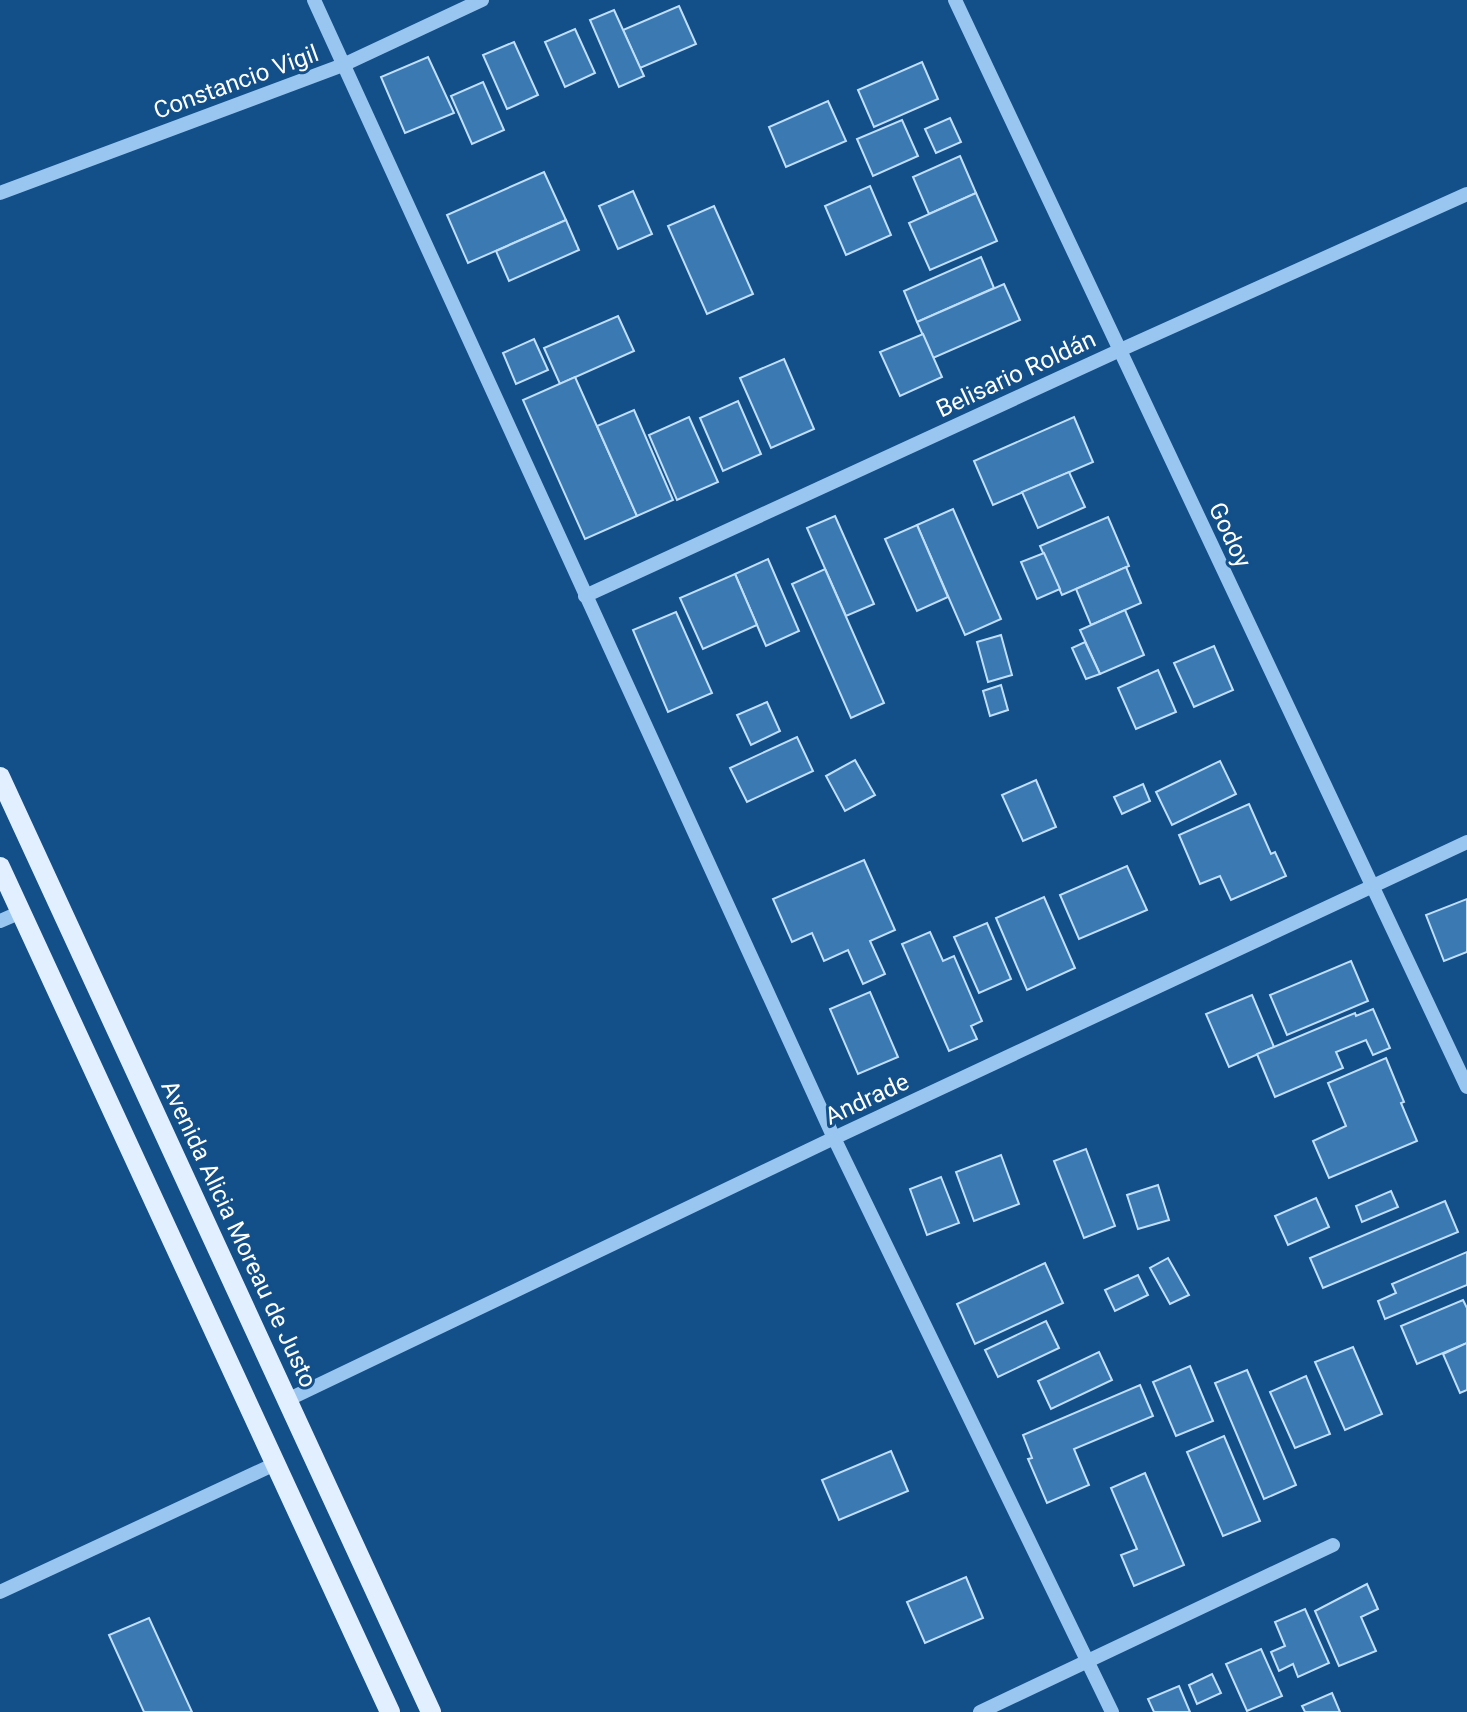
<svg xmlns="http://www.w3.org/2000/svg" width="1467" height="1712" viewBox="0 0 1467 1712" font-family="Roboto,sans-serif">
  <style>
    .building { fill: #3b79b3; stroke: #bfdffc; stroke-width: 2 }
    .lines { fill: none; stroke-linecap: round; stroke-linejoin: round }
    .minor { stroke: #99c6f0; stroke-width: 14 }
    .major { stroke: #e2efff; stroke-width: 20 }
    .labels { text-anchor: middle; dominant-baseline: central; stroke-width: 6; stroke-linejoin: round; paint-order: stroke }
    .street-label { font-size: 24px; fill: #fff; stroke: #134f89 }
  </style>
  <rect width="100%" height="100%" fill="#134f89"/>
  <!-- building -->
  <g class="building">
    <polygon points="679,6 696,44 640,68 623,30"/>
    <polygon points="614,10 644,76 619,87 590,20"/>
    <polygon points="575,29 595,73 565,87 545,42"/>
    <polygon points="514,42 538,95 507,109 483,55"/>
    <polygon points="428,57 454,113 405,133 381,77"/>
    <polygon points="922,62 938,99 874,127 858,90"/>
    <polygon points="483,82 504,130 472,144 451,96"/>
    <polygon points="828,101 846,141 786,167 769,127"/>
    <polygon points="950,118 961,142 936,153 925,129"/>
    <polygon points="902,120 918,156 873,176 857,139"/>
    <polygon points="960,156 976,193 929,214 913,177"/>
    <polygon points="544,172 566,220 468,263 447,215"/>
    <polygon points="870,186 891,235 846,255 825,206"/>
    <polygon points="633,191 652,234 618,249 599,206"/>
    <polygon points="976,193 997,241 930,270 909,223"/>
    <polygon points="714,206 753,294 707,314 668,226"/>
    <polygon points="566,220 579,250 509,281 496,251"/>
    <polygon points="981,257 994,288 917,322 904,291"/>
    <polygon points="1004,284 1020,320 933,358 917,322"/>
    <polygon points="618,316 634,351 560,384 544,348"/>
    <polygon points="923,334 942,377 900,396 880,352"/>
    <polygon points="534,339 548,370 516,384 503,353"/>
    <polygon points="784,359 814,429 771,448 740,378"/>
    <polygon points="575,377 637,516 585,539 523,400"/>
    <polygon points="738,401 761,454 723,471 700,418"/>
    <polygon points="634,410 673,500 637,516 597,426"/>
    <polygon points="689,417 718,482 677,500 649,435"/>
    <polygon points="1074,417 1093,462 993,505 974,461"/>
    <polygon points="1069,472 1085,507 1038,528 1022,492"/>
    <polygon points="953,509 1001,619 965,635 917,525"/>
    <polygon points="835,516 874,604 846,616 807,528"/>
    <polygon points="1108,517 1129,566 1062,595 1040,546"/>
    <polygon points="917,525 948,597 917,611 885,539"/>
    <polygon points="1044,553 1060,589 1037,599 1021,562"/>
    <polygon points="768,559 799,631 766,646 735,574"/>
    <polygon points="1126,567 1141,603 1091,625 1076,589"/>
    <polygon points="825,569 884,703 851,718 792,584"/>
    <polygon points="735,574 757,625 703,649 680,598"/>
    <polygon points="1125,610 1144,655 1100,674 1080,630"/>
    <polygon points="676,612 712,693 668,712 633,630"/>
    <polygon points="1001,635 1012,675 988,682 977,642"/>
    <polygon points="1085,642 1100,674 1086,679 1072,648"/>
    <polygon points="1214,646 1233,690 1194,707 1174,663"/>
    <polygon points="1158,670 1176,712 1136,729 1118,688"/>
    <polygon points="1001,685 1008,710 990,716 983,691"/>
    <polygon points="767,702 780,731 751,745 737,715"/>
    <polygon points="797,737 813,771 747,802 730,768"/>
    <polygon points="855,760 875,795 845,811 826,776"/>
    <polygon points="1220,761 1236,794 1172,825 1156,792"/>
    <polygon points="1036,780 1056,827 1023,841 1002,795"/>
    <polygon points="1143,784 1150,801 1122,814 1114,797"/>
    <polygon points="1249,804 1271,854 1275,852 1286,876 1231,900 1220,876 1200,884 1179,835"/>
    <polygon points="864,860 895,930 870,941 885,974 863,984 848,950 824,961 812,933 792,942 773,899"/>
    <polygon points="1127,866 1147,910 1079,939 1060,895"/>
    <polygon points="1044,897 1075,968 1027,990 996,918"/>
    <polygon points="1467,899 1467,952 1444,961 1426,915"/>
    <polygon points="987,923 1011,979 979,993 954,937"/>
    <polygon points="930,932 943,961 954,956 982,1021 971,1026 977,1039 949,1051 902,944"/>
    <polygon points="1351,961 1368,1001 1287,1035 1270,995"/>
    <polygon points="870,992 898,1057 858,1074 830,1009"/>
    <polygon points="1252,995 1274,1047 1229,1067 1206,1014"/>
    <polygon points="1373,1009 1390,1048 1373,1055 1366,1040 1336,1052 1343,1068 1275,1097 1257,1054 1355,1013 1356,1016"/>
    <polygon points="1386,1058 1404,1102 1401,1103 1417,1141 1329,1178 1313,1141 1346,1126 1328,1083"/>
    <polygon points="1086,1149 1115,1226 1084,1238 1054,1161"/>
    <polygon points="1001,1155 1019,1204 974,1221 956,1172"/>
    <polygon points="941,1177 959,1223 927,1235 910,1189"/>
    <polygon points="1158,1185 1169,1220 1138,1229 1127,1195"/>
    <polygon points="1391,1191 1398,1207 1362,1222 1356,1206"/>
    <polygon points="1316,1198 1329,1227 1288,1245 1275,1216"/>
    <polygon points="1445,1201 1458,1232 1323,1288 1310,1258"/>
    <polygon points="1467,1252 1467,1285 1385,1319 1378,1301 1396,1293 1392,1284"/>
    <polygon points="1168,1258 1189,1295 1170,1304 1150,1268"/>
    <polygon points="1045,1263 1063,1303 975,1344 957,1304"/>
    <polygon points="1138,1275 1148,1295 1115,1311 1105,1290"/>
    <polygon points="1463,1300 1467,1308 1467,1343 1417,1364 1401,1326"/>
    <polygon points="1046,1321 1059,1348 998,1377 985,1350"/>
    <polygon points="1467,1343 1467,1390 1460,1393 1443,1354"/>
    <polygon points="1353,1347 1382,1414 1345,1430 1315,1362"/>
    <polygon points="1099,1352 1112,1380 1051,1409 1038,1381"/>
    <polygon points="1190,1366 1213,1421 1176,1436 1153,1382"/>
    <polygon points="1247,1370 1296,1485 1264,1499 1215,1383"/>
    <polygon points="1306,1376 1330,1434 1295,1448 1270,1392"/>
    <polygon points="1140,1385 1153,1416 1074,1449 1089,1485 1047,1503 1028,1459 1032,1458 1023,1435"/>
    <polygon points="1224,1436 1260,1521 1223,1536 1187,1452"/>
    <polygon points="891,1451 908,1491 839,1520 822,1480"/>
    <polygon points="1145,1473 1184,1565 1134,1586 1121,1555 1137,1549 1111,1488"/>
    <polygon points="966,1577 983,1618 925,1643 907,1602"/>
    <polygon points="1367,1584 1378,1609 1361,1617 1376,1651 1339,1666 1315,1611"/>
    <polygon points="1305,1609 1329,1663 1298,1677 1293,1664 1279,1671 1271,1652 1285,1646 1275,1622"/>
    <polygon points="149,1618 192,1712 144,1712 109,1635"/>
    <polygon points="1261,1649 1282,1696 1247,1711 1226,1664"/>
    <polygon points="1212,1674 1221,1693 1197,1704 1189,1685"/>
    <polygon points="1179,1686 1190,1712 1154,1712 1148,1699"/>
    <polygon points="1332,1693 1340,1712 1305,1712 1302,1706"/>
  </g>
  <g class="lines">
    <!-- minor -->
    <g class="minor">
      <polyline points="314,0 834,1138 1112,1712"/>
      <polyline points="955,0 1467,1087"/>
      <polyline points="0,193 343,65 482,0"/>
      <polyline points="585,596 1118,351 1467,194"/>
      <polyline points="0,921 21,912"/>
      <polyline points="287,1400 834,1138 1467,842"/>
      <polyline points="0,1592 275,1464"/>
      <polyline points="980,1712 1333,1545"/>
    </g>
    <!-- major -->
    <g class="major">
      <polyline points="0,777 431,1712"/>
      <polyline points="0,867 390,1712"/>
    </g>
  </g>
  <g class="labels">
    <!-- street labels -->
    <g class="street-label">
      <text transform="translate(236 82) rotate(-20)">Constancio Vigil</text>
      <text transform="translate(1016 374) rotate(-25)">Belisario Roldán</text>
      <text transform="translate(1230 535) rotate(65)">Godoy</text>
      <text transform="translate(867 1099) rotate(-25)">Andrade</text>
      <text transform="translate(239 1234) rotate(65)">Avenida Alicia Moreau de Justo</text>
    </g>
  </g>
</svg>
